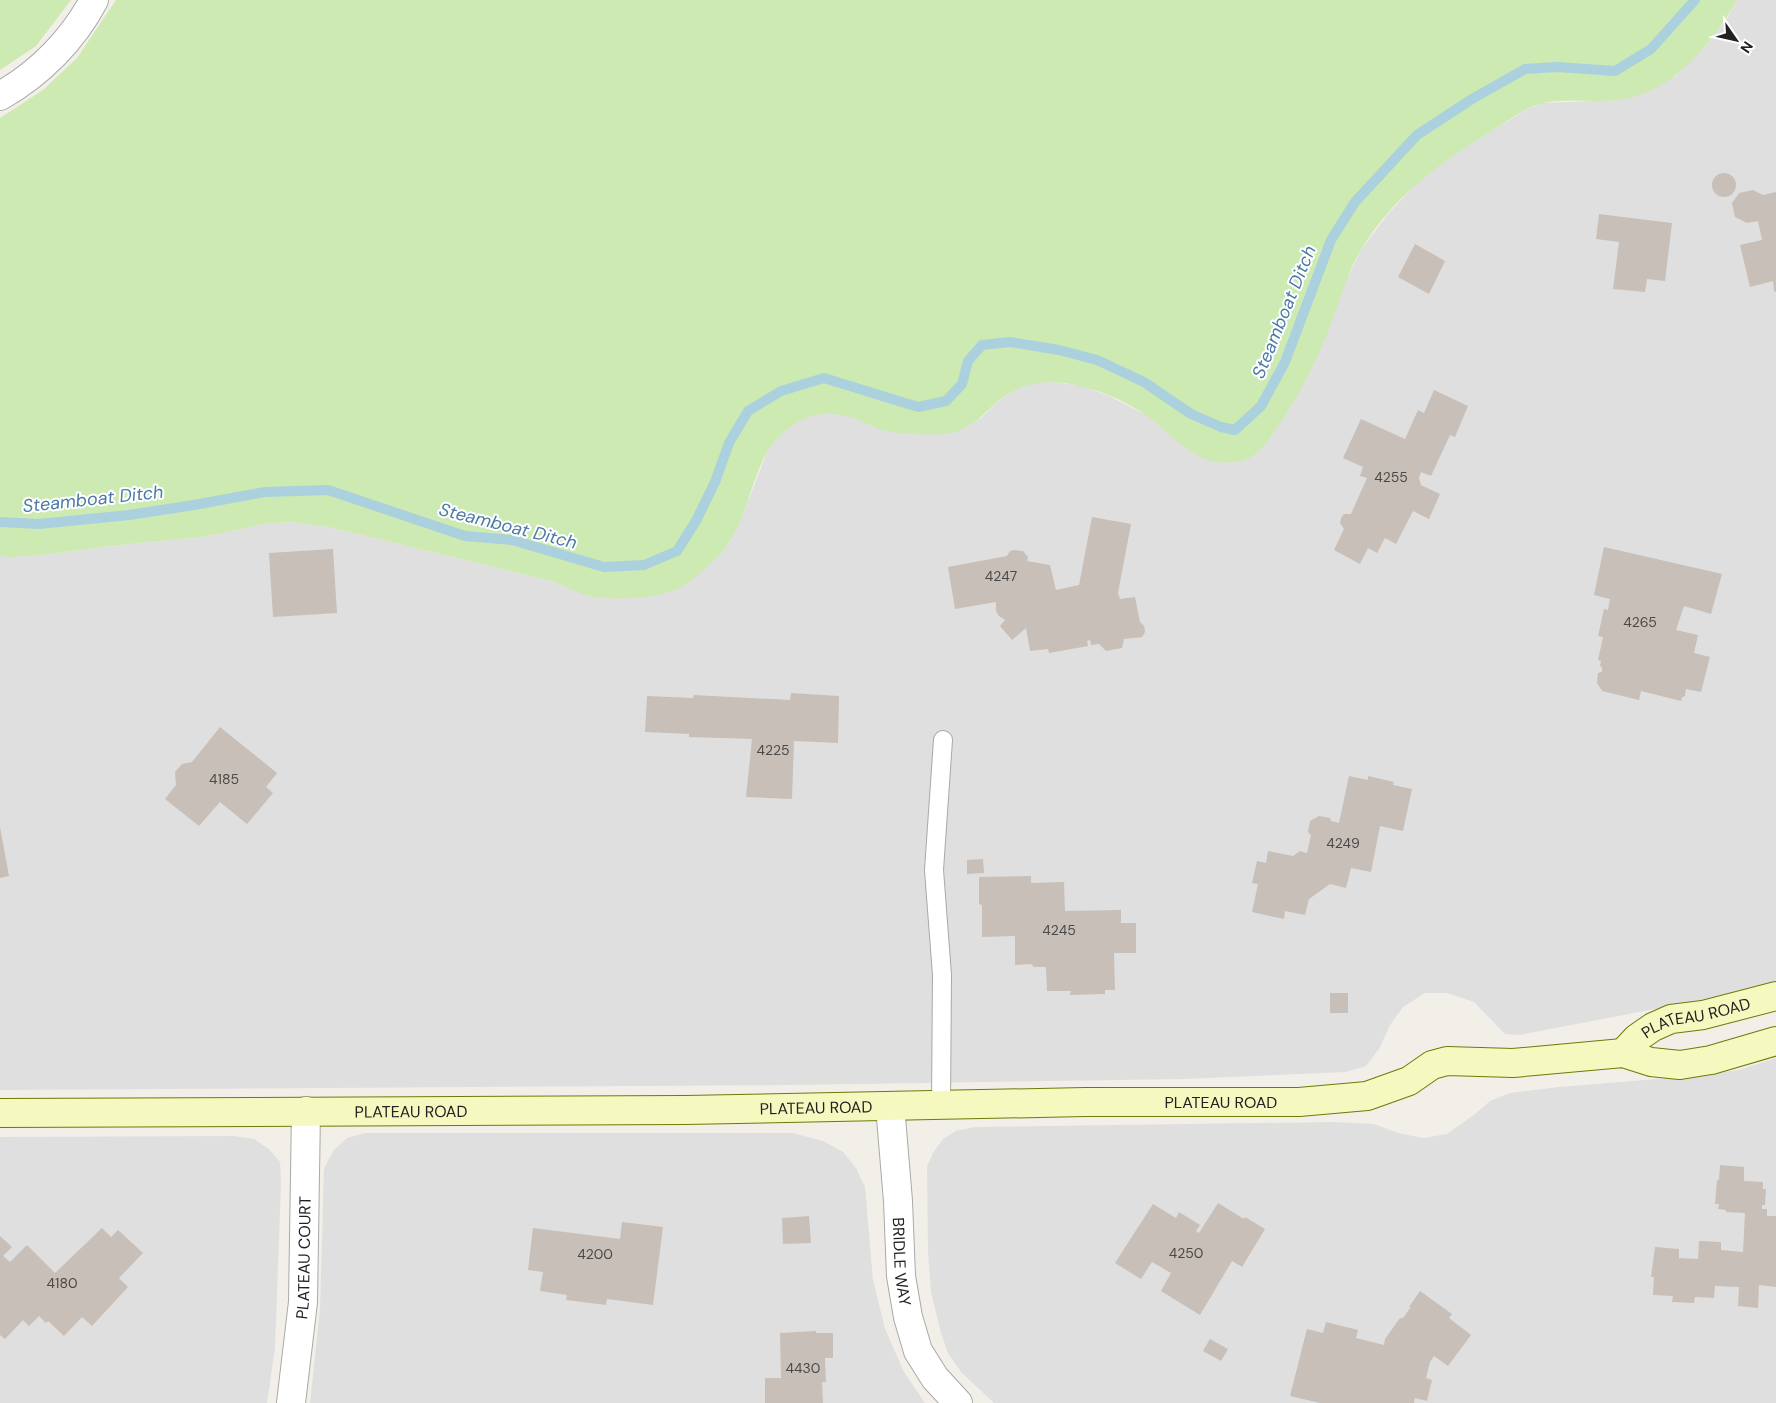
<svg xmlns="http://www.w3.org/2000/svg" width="1776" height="1403" viewBox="0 0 1776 1403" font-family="'DM Sans',sans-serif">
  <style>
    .residential { fill: #e0dfdf }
    .grass { fill: #cceab1 }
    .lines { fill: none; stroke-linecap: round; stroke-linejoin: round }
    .stream { stroke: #abd1de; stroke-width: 10 }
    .building { fill: #c7bfb8 }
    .lane-casing { stroke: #a9a9a9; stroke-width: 20 }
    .street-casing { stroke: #a9a9a9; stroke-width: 30 }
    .secondary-casing { stroke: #6c7b07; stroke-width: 30 }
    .lane { stroke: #fff; stroke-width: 18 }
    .street { stroke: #fff; stroke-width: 28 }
    .secondary { stroke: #f5f9c0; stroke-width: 28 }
    .labels { text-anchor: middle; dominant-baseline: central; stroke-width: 4; stroke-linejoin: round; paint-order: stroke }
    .number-label { font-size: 14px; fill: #4b4948 }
    .street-label { font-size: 16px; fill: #222; stroke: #fff }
    .water-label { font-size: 18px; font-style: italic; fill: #4b79a9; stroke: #fff }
  </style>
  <rect width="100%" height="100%" fill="#f2efe9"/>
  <!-- residential -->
  <g class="residential">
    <polygon points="1737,0 1776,0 1776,983 1764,988 1519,1035 1505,1034 1474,1002 1447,993 1425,993 1403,1007 1390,1025 1379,1049 1366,1066 1346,1072 1184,1079 791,1085 0,1090 0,556 51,554 109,546 202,537 263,524 291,522 329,527 555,582 591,596 706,567 729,543 742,517 769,447 786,429 810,415 835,413 848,416 980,419 1000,400 1018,388 1035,383 1053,382 1082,386 1109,396 1146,415 1164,429 1346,281 1361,250 1387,215 1418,182 1449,157 1526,110 1542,103 1618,100 1676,76 1706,46 1727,18"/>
    <polygon points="1776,1058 1776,1403 994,1403 961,1372 948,1353 941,1333 931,1292 928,1251 927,1166 933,1153 943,1139 956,1131 974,1127 1333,1122 1374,1124 1398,1133 1423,1138 1447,1134 1475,1114 1490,1101 1510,1093 1559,1087 1694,1076 1739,1070"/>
    <polygon points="365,1133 793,1133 823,1141 843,1152 856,1168 865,1187 873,1280 885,1329 904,1372 925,1403 310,1403 320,1309 324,1168 334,1150 347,1138"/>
    <polygon points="234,1136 254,1139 269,1149 280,1162 281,1183 275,1348 267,1403 0,1403 0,1137"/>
  </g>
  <!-- grass -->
  <g class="grass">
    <polygon points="0,0 71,0 36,46 0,70"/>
    <path d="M116,0H1737C1711,45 1672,95 1616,100C1592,103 1562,97 1539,104C1522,110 1507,121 1492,131C1441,162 1392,197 1361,250C1346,274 1340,303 1329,329C1316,363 1299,395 1279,425C1271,437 1262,452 1247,459C1238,463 1227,463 1217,462C1187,457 1170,432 1147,416C1129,403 1105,392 1083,387C1052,378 1021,381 996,403C982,416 970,428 952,433C939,436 895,434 882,430C858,421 843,410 816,415C808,416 802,420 795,424C751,449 755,506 728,544C718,558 697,577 683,586C661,599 616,601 591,596C579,594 567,587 555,582L329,527L291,522L264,524L202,537L109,546L51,554L11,557L0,556V118L43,90L77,58Z"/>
  </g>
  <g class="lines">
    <!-- stream -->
    <polyline class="stream" points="0,522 39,524 129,515 194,505 265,492 328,490 465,536 512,540 604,567 644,565 677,551 696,521 715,482 729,443 748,411 781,391 824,378 918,407 946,401 962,384 968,361 982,345 1010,342 1059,350 1097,360 1144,382 1191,414 1221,427 1235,430 1261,406 1285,362 1331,240 1355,202 1417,135 1472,99 1525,69 1557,67 1615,71 1651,49 1695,0"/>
  </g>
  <!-- building -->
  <g class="building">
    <circle cx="1724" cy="185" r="12"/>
    <polygon points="1753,190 1763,195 1776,192 1776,292 1774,291 1773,281 1750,287 1740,245 1762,240 1758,221 1747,223 1735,217 1732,203 1739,193"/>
    <polygon points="1599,214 1672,223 1665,281 1647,279 1645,292 1613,289 1619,242 1596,239"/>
    <polygon points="1415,244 1445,261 1429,294 1398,277"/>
    <polygon points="1434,390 1468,406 1455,437 1450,435 1431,476 1421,472 1419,478 1421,485 1440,494 1429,519 1413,511 1396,544 1385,538 1377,553 1368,548 1360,564 1334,550 1344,529 1340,523 1341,518 1344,514 1351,514 1367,478 1360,476 1363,467 1343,458 1361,419 1405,439 1418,410 1424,413"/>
    <polygon points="1092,517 1131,524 1118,593 1120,599 1135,597 1140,622 1144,626 1145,632 1142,637 1124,639 1122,648 1106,651 1099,644 1091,645 1090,640 1087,641 1088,646 1049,653 1048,649 1030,651 1026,628 1012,640 1000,626 1005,620 999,616 996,611 996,602 955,609 948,567 1007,556 1010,551 1014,550 1023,551 1028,557 1027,561 1050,565 1056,590 1079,585"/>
    <polygon points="1604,547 1722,574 1711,614 1684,606 1676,630 1698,635 1694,653 1710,657 1701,692 1686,689 1685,696 1682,697 1681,701 1641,691 1639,700 1602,691 1597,683 1598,673 1602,672 1602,667 1600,666 1601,661 1598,660 1603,637 1598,636 1604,609 1608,610 1610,599 1594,595"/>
    <polygon points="333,549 337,613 273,617 269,553"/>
    <polygon points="791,693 839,696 838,743 794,741 792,799 746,797 752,739 689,737 689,734 645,732 647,696 693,698 694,695 790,700"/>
    <polygon points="220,727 277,773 266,787 273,793 247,824 220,802 199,826 165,799 176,785 175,772 182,764 192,762"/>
    <polygon points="1349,776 1368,780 1368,776 1394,782 1393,785 1412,789 1403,831 1380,826 1371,872 1351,868 1346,888 1330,884 1309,899 1305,915 1285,911 1284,919 1252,912 1258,884 1252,883 1257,861 1266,863 1268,851 1293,856 1300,851 1307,853 1311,835 1308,832 1310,821 1319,816 1330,818 1331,821 1339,823"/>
    <polygon points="0,827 9,876 0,878"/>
    <polygon points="983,859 984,873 967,874 967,860"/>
    <polygon points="1031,876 1031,883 1064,882 1065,911 1121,910 1121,923 1136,923 1136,953 1114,953 1115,990 1105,990 1105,994 1070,995 1071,991 1047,991 1046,967 1034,967 1031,964 1015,965 1015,936 982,937 982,905 979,904 979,877"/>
    <rect x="1330" y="993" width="18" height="20"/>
    <polygon points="1720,1165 1744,1167 1744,1181 1763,1182 1763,1189 1766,1189 1765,1205 1762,1205 1762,1209 1767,1209 1767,1216 1776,1216 1776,1287 1759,1285 1758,1308 1738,1306 1739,1287 1715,1286 1714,1298 1695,1297 1694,1303 1672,1302 1673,1296 1653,1295 1654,1277 1651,1277 1655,1247 1679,1249 1679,1258 1698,1259 1699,1241 1721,1242 1721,1250 1743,1252 1745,1213 1726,1212 1726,1210 1718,1209 1719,1204 1715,1204 1717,1180 1719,1180"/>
    <polygon points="1218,1203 1244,1219 1245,1217 1265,1229 1242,1267 1232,1261 1200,1315 1161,1291 1171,1273 1152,1262 1141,1279 1115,1263 1153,1204 1176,1218 1179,1212 1200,1225 1196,1231 1199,1233"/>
    <polygon points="809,1216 811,1243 783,1244 782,1218"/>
    <polygon points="622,1222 663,1227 653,1305 607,1299 606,1305 566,1300 567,1295 540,1291 543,1272 528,1270 533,1228 620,1239"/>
    <polygon points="102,1228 111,1237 118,1230 143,1253 119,1278 128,1287 92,1326 82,1317 64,1336 48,1321 46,1323 39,1316 29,1326 23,1320 5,1339 0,1335 0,1236 12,1247 3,1256 10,1262 27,1245 55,1273"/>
    <polygon points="1420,1291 1452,1314 1449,1318 1471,1335 1448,1366 1434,1356 1430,1362 1426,1378 1432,1380 1427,1401 1415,1398 1414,1403 1320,1403 1290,1396 1307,1329 1323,1333 1326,1322 1358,1330 1356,1338 1384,1345 1385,1339 1400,1318 1403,1318 1411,1307 1409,1307"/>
    <polygon points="816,1331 816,1333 833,1333 833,1358 825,1358 826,1382 822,1382 823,1403 765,1403 765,1378 781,1378 780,1333"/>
    <polygon points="1210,1339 1228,1349 1221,1361 1203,1351"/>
  </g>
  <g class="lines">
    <!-- lane casing -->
    <g class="lane-casing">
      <polyline id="lane" points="941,1105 942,975 934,870 943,740"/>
    </g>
    <!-- street casing -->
    <g class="street-casing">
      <g id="street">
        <path d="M0,96C39,74 73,40 94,0"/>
        <path id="s1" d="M890,1106L898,1201L901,1276L908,1317L918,1351L935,1378L958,1403"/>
        <path id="s2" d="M291,1403L303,1302L306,1111"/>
      </g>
    </g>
    <!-- secondary casing -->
    <g class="secondary-casing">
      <g id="secondary">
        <path id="s3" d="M1623,1053L1637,1038L1653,1027L1671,1019L1703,1015L1776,996"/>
        <path id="s4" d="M0,1113L685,1110L1085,1102H1299L1367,1096L1409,1081L1432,1065L1447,1061L1513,1063L1623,1053L1651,1062L1680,1065L1711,1060L1776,1041"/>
      </g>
    </g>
    <!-- lane -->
    <use href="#lane" class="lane"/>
    <!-- street -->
    <use href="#street" class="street"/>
    <!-- secondary -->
    <use href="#secondary" class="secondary"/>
  </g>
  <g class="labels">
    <!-- number labels -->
    <g class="number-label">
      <text x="1391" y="477">4255</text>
      <text x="1001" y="576">4247</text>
      <text x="1640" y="622">4265</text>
      <text x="773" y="750">4225</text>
      <text x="224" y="779">4185</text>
      <text x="1343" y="843">4249</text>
      <text x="1059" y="930">4245</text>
      <text x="1186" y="1253">4250</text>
      <text x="595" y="1254">4200</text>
      <text x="62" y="1283">4180</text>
      <text x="803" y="1368">4430</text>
    </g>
    <!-- street labels -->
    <g class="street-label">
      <text stroke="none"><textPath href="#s3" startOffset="84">PLATEAU ROAD</textPath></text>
      <text stroke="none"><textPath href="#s4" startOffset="1221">PLATEAU ROAD</textPath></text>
      <text stroke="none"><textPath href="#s4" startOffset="816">PLATEAU ROAD</textPath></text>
      <text stroke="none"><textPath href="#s4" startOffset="411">PLATEAU ROAD</textPath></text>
      <text stroke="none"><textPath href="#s2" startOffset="146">PLATEAU COURT</textPath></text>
      <text stroke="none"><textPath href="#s1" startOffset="156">BRIDLE WAY</textPath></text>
    </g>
    <!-- water labels -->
    <g class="water-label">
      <text transform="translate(1284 312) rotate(-68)">Steamboat Ditch</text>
      <text transform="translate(93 499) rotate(-6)">Steamboat Ditch</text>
      <text transform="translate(508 526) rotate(14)">Steamboat Ditch</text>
    </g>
  </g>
  <!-- north arrow -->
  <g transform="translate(1736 40) rotate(124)" stroke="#ffffff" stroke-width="4" paint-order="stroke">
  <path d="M0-4L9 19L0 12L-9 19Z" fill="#222222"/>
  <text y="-8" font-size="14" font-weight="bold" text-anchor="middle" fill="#222222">N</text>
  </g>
</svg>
